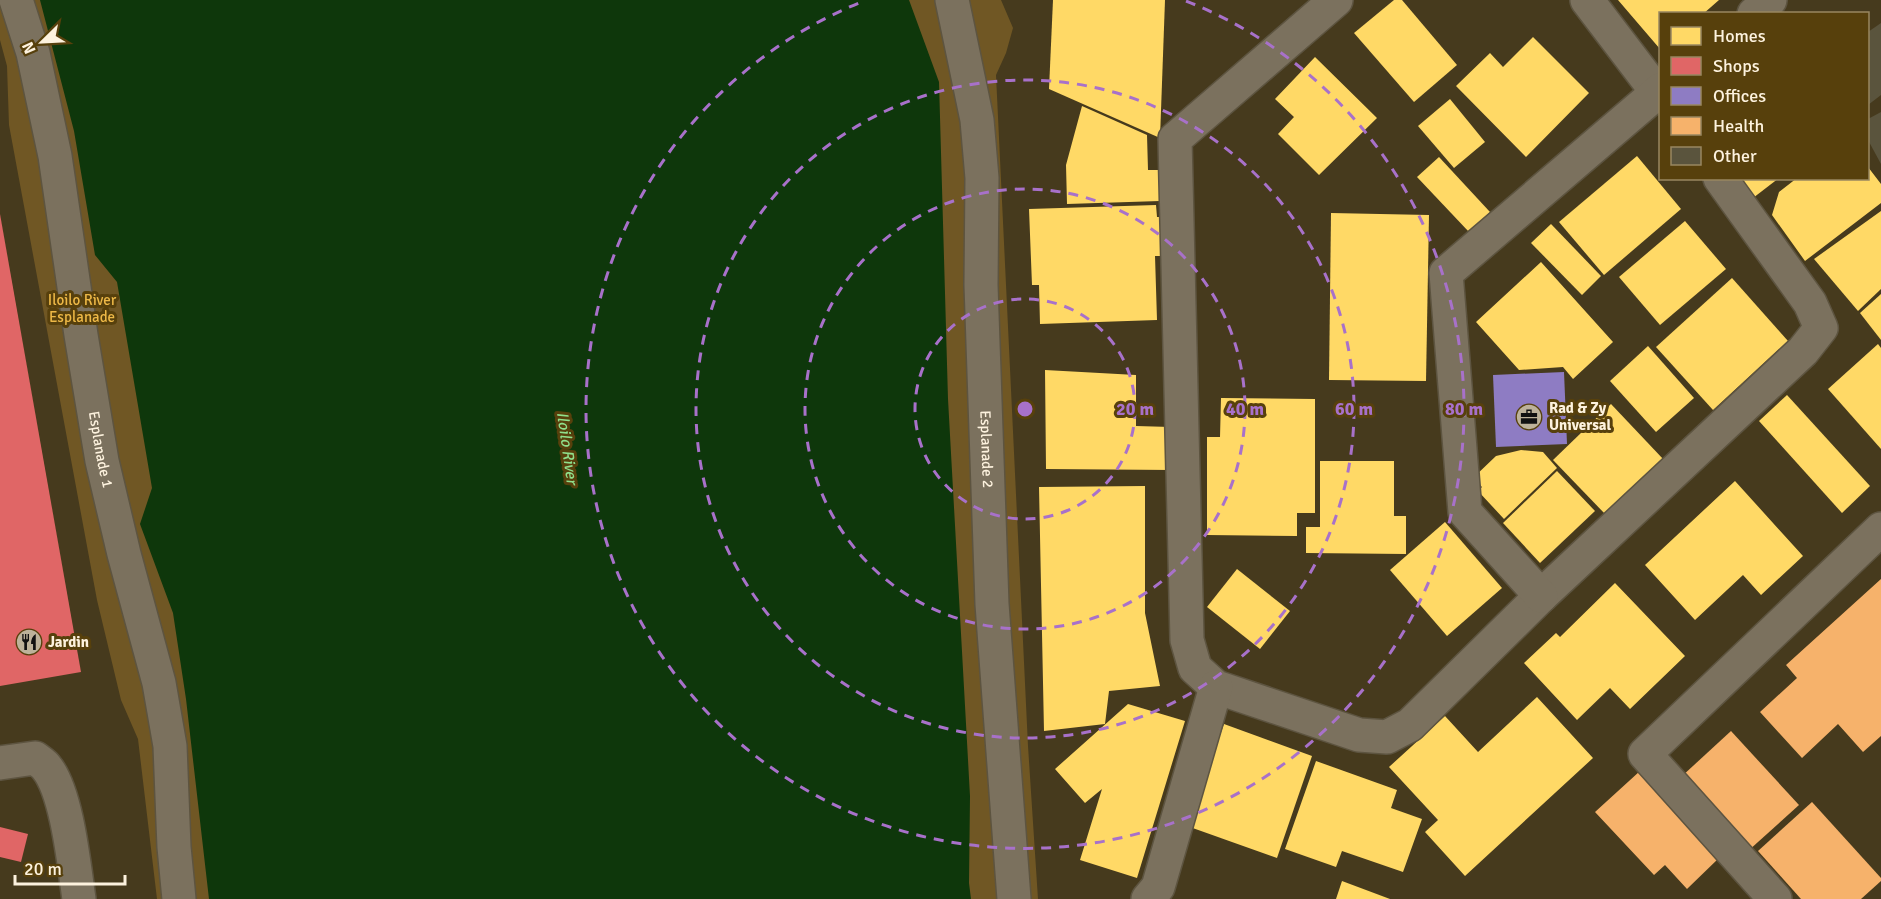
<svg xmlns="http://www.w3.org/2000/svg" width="1881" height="899" viewBox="0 0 1881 899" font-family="Signika,sans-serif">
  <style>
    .green { fill: #705724 }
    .water { fill: #0e370b }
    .homes { fill: #ffd966 }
    .shops { fill: #e06666 }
    .offices { fill: #8e7cc3 }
    .health { fill: #f6b26b }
    .building { fill: #5a543d }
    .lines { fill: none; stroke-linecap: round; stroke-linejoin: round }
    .minor-casing { stroke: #5d5440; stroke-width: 36 }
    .minor { stroke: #7b715e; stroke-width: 33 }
    .ring { fill: none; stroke: #a871ca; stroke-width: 3; stroke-dasharray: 10 8 }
    .labels { text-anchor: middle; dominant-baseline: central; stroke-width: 6; stroke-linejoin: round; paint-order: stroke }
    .park-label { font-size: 15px; fill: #edb847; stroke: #57400c }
    .poi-label { font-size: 15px; font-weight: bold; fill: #fdf2de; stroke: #57400c; text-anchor: start }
    .street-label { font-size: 15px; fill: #fdf2de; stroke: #57400c }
    .water-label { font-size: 16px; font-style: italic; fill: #8fdf8b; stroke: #57400c }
    .centre { fill: #a871ca; stroke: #57400c; stroke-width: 3 }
    .ring-label { font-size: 18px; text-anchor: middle; font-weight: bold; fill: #a871ca; stroke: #57400c; stroke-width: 6; stroke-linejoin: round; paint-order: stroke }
  </style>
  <rect width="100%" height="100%" fill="#463a1d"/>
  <!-- green -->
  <g class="green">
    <polygon points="0,0 91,0 261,899 157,899 138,739 121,700 97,600 9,125 7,66 0,40"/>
    <polygon points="881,0 1001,0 1013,28 1006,53 996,75 1028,746 1038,899 949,899"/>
  </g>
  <!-- water -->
  <polygon class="water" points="40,0 909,0 939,82 948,399 970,796 969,883 971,899 209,899 186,699 173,613 140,524 152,488 117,282 95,255 74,131"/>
  <!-- homes -->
  <g class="homes">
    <polygon points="1053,0 1165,0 1160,138 1049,89"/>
    <polygon points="1394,0 1402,0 1457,65 1414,102 1354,33"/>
    <polygon points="1618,0 1719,0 1703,14 1660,14 1660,49"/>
    <polygon points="1533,37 1589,93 1526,157 1456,86 1490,53 1503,67"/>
    <polygon points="1315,57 1377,118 1319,175 1278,134 1294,117 1275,99"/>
    <polygon points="1450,99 1485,142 1454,168 1418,126"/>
    <polygon points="1082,106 1147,135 1148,170 1159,170 1160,201 1067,204 1066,165"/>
    <polygon points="1637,156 1681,209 1604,275 1559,222"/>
    <polygon points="1439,157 1490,212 1469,232 1417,177"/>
    <polygon points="1868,167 1881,184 1881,203 1805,261 1772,215 1779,192 1797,178 1868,178"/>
    <polygon points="1738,178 1779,178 1753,198"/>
    <polygon points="1156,205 1157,217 1166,217 1167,256 1155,256 1157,320 1040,324 1039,285 1032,285 1029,209"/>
    <polygon points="1881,211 1881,289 1858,311 1814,259"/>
    <polygon points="1331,213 1429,215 1426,381 1329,380"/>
    <polygon points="1685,221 1726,269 1660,325 1619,277"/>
    <polygon points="1551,224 1601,276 1582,295 1531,243"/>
    <polygon points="1541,262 1613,342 1573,379 1563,367 1519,370 1476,322"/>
    <polygon points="1732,278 1788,341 1713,410 1656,347"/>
    <polygon points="1881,294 1881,340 1860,313"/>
    <polygon points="1878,344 1881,348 1881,449 1828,389"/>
    <polygon points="1648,346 1694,398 1656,432 1610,381"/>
    <polygon points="1045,370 1136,375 1136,426 1171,427 1173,470 1046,469"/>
    <polygon points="1787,395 1870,486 1842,513 1759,421"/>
    <polygon points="1221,398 1315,399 1315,513 1297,513 1297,536 1207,535 1207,437 1220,437"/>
    <polygon points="1611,404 1664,460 1606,515 1553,460"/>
    <polygon points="1521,450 1543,452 1557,468 1504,519 1478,491 1482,487 1473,478 1496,456"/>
    <polygon points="1320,461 1394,461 1394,516 1406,516 1406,554 1306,553 1306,527 1320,527"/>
    <polygon points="1557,471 1595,511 1540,563 1503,523"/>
    <polygon points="1735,481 1803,556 1761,595 1743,575 1695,620 1645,565"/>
    <polygon points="1145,486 1145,613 1160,686 1109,691 1105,724 1044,731 1039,487"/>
    <polygon points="1445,522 1502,588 1447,636 1390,570"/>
    <polygon points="1237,569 1290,611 1260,649 1207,607"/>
    <polygon points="1615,583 1685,656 1630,709 1610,688 1577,720 1524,663 1556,633 1560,637"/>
    <polygon points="1537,697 1593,758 1465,876 1425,832 1438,820 1389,767 1445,716 1478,752"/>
    <polygon points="1128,704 1185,721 1137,878 1080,860 1102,789 1085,803 1055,769"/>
    <polygon points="1224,724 1312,756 1277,858 1187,826"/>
    <polygon points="1316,761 1397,790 1391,808 1422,819 1403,872 1342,851 1336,867 1285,849"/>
    <polygon points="1342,881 1390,899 1336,899"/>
  </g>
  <!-- shops -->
  <g class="shops">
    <polygon points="0,214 81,672 0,686"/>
    <polygon points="0,827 28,834 21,862 0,857"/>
  </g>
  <!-- offices -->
  <polygon class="offices" points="1564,372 1567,444 1496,447 1493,375"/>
  <!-- health -->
  <g class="health">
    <polygon points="1881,579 1881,736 1863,752 1838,724 1802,758 1760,712 1797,678 1786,665"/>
    <polygon points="1731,731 1799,805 1748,851 1681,777"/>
    <polygon points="1640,771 1720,857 1687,889 1665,865 1654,875 1595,812"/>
    <polygon points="1812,802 1881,878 1881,881 1861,899 1801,899 1758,851"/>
  </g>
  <!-- building -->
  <g class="building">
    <polygon points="1881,23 1881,95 1868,105 1868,32"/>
    <polygon points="1881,112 1881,164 1868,140 1868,119"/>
  </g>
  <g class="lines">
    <!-- minor casing -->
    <g class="minor-casing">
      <g id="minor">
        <path id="s1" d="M16,0L33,53L55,156L81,335L102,461L124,554L159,683L170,746L174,847L179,899"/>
        <path id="s2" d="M952,0L977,120L982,178L981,285L992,604L1014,899"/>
        <polyline points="1336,0 1175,139 1187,640 1195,668 1216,687 1359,735 1387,737 1410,725 1541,596 1803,351 1821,328 1810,303 1720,178"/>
        <polyline points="1587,0 1660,96"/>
        <polyline points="1754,14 1770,0"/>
        <polyline points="1541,596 1465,512 1446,273 1660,90"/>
        <path d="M0,763L35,758C39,761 44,764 46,767C67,792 74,865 79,899"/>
        <polyline points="1148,899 1158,887 1216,687"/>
        <polyline points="1775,899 1645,754 1881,529"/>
      </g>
    </g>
    <!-- minor -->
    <use href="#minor" class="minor"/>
  </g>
  <!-- distance rings -->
  <g class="ring">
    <circle cx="1025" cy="409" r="110"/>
    <circle cx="1025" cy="409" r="220"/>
    <circle cx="1025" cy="409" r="329"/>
    <path d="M1186 1A439 439 0 1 1 864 1"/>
  </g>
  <!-- icons -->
  <defs>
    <g id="office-disc" transform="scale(1.35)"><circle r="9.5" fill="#bdb29a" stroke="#57400c"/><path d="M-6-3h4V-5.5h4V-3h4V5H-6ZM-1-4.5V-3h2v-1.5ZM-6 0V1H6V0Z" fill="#111"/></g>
    <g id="restaurant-disc" transform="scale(1.35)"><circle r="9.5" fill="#bdb29a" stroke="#57400c"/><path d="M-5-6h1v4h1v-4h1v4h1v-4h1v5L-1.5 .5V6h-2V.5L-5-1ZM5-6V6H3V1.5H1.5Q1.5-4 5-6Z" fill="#111"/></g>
  </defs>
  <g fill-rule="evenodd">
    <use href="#office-disc" x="1529" y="417"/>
    <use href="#restaurant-disc" x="29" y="642"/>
  </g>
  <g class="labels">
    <!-- park labels -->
    <g class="park-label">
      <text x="82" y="300">Iloilo River<tspan x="82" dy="17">Esplanade</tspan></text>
    </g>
    <!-- poi labels -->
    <g class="poi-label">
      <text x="1549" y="408">Rad &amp; Zy<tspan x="1549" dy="17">Universal</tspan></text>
      <text x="48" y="642">Jardin</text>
    </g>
    <!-- street labels -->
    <g class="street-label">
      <text stroke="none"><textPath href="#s2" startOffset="452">Esplanade 2</textPath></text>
      <text stroke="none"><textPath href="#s1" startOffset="458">Esplanade 1</textPath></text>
    </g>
    <!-- water labels -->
    <g class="water-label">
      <text transform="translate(567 448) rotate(82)">Iloilo River</text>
    </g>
  </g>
  <circle cx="1025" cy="409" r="9" class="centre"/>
  <g class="ring-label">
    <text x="1135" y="415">20 m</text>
    <text x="1245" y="415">40 m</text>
    <text x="1354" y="415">60 m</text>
    <text x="1464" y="415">80 m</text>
  </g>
  <!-- legend -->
  <rect x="1659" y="12" width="210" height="168" fill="#57400c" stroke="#998760" stroke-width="1.5"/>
  <rect x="1671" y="27" width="30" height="18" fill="#ffd966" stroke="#998760" stroke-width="1.5"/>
  <text x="1713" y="42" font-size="18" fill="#fdf2de">Homes</text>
  <rect x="1671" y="57" width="30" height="18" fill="#e06666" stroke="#998760" stroke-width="1.5"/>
  <text x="1713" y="72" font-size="18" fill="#fdf2de">Shops</text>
  <rect x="1671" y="87" width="30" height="18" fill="#8e7cc3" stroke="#998760" stroke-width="1.5"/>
  <text x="1713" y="102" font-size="18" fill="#fdf2de">Offices</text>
  <rect x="1671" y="117" width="30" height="18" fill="#f6b26b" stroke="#998760" stroke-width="1.5"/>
  <text x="1713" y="132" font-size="18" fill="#fdf2de">Health</text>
  <rect x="1671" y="147" width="30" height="18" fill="#5a543d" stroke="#998760" stroke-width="1.5"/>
  <text x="1713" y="162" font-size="18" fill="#fdf2de">Other</text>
  <!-- north arrow -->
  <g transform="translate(42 42) rotate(246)" stroke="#57400c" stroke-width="4.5" paint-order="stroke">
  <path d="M0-4.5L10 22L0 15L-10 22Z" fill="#fdf2de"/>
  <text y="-9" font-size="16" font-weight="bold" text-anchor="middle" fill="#fdf2de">N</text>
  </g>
  <!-- scale -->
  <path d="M15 875v9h110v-9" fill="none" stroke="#fdf2de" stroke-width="3"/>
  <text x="24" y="875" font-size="18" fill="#fdf2de" stroke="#57400c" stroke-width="4.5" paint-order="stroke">20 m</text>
</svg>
